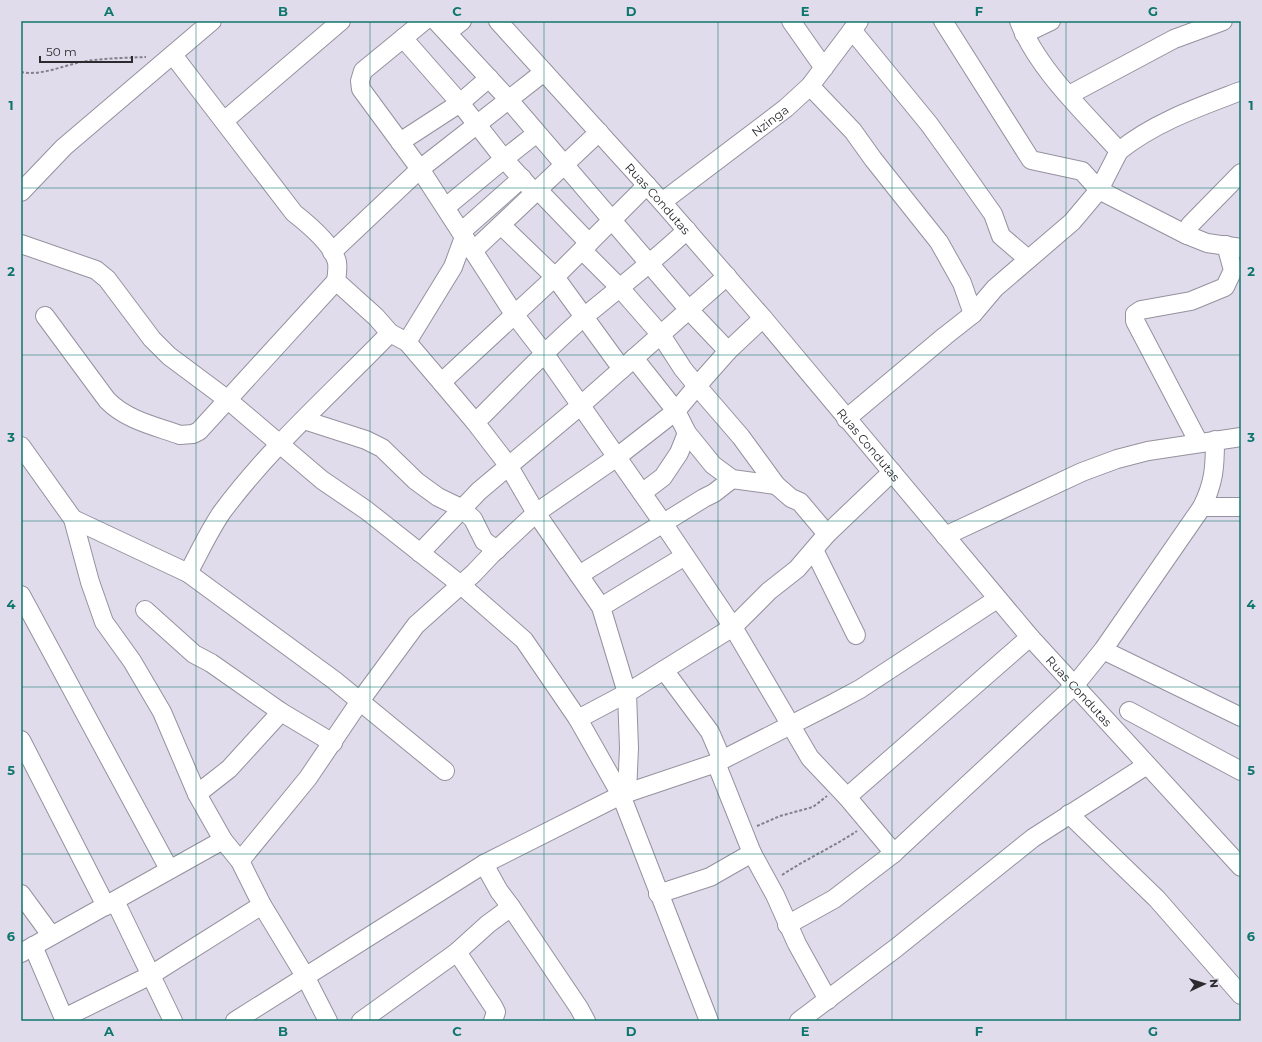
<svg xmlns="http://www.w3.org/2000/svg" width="1262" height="1042" viewBox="0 0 1262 1042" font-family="Montserrat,sans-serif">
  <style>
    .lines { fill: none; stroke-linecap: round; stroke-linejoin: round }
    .minor-casing { stroke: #95919f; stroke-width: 20 }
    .path { stroke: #827f89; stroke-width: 2; stroke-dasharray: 3 2; stroke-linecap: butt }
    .minor { stroke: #fff; stroke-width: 18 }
    .grid { fill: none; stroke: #0f766e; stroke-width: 1; stroke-opacity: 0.55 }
    .labels { text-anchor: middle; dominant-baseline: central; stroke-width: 3; stroke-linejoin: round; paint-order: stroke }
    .street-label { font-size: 12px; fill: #2c2a2f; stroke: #e1dceb }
    .neatline { fill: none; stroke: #0f766e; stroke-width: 1.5 }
    .grid-label { font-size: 13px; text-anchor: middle; font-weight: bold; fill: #0f766e }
  </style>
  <rect width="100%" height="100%" fill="#e1dceb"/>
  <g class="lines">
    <!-- minor casing -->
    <g class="minor-casing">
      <g id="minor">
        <path d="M424,21L363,71L360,81L361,89L420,169L514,314L544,353L663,523L733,627L810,758L847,797L894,853L1074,686L1103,650L1202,507C1214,483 1215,467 1215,440"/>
        <polyline points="436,21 509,100 689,310 728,351"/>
        <path id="s1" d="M498,21L662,202L763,318L1030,637L1241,867"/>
        <polyline points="791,21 824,68"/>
        <polyline points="943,21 1031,160 1082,171 1099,190 1187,235 1207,243 1241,248"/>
        <polyline points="852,30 929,124 952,156 993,214 1001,236 1028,259"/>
        <polyline points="448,32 462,21"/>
        <polyline points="1024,34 1051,21"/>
        <polyline points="403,38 460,103 504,159 537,133"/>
        <path d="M173,55L294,213C308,224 333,245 337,262C338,269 337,275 336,281L376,317L390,333C333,392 271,446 222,512C209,531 199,553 188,573"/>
        <polyline points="810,86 853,131 873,159 939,242 962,283 973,314"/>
        <polyline points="1069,95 1174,39 1223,21"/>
        <polyline points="224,121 341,21"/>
        <polyline points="400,142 460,103 489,78"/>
        <path d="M1119,151C1155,122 1199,107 1241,91"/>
        <polyline points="538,190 589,243"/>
        <polyline points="21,192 64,147 212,21"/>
        <path id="s2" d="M662,202L786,108L810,86L859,21"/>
        <polyline points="446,207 504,159 535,193"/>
        <polyline points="501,225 555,277 622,369"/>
        <polyline points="461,232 522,178"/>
        <polyline points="1187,235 1190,225 1241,173"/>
        <polyline points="21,244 96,270 107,279 152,339 169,356 228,400 322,480 366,510 461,585 524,640 578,719 621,795 709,1021"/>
        <polyline points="582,250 620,288 661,335 683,369 697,386 676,411 687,433 679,453 663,477 642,493"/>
        <polyline points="473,251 599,132"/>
        <polyline points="332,252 420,169 544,72"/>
        <path d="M45,316L107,400C126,420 155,426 180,435L193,434L199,431L336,281"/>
        <polyline points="763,318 728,351 697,386 741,437 776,485 791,498 800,502 827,534"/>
        <polyline points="390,333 407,342 442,383 444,380 555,277 647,185"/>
        <polyline points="407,342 453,267 464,237"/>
        <polyline points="442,383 475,422"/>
        <path d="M846,419L945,336L973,314L995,288L1072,222L1099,190L1119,151C1085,113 1037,69 1019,21"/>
        <polyline points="304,420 366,440 382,448 416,481 438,497 461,508 473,519 484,541 497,550"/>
        <polyline points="687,433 713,465 732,479 776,485"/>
        <polyline points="1199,443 1135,321 1135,314 1141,310 1191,301 1225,287 1233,270 1226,245"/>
        <polyline points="21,446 73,519 90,582 104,622 132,661 162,712 197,794 223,840 240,861 262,905 305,976 328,1021"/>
        <polyline points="1202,507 1241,507"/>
        <polyline points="73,519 188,573 334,680 445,771"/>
        <polyline points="945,536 1082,472 1117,459 1148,451 1241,437"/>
        <polyline points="814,550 856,635"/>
        <polyline points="420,553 479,491 580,406 727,276"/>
        <polyline points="579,575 704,498 714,493 732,479"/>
        <polyline points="21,595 169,869"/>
        <polyline points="601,607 685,556"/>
        <polyline points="145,610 194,654 211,663 281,712 333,743"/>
        <polyline points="1103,650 1241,717"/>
        <polyline points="664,670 710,732 722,760"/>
        <polyline points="1129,711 1241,771"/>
        <path d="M578,719L627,693L601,607L536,513L508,465L475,422L484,414C517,381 549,347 584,317C619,288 654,261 687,230"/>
        <polyline points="21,740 106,906"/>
        <polyline points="716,763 752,853 775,895 797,944 828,1000"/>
        <polyline points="627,793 629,748 627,693 733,627 769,591 797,569 827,534 892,472"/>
        <polyline points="197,794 229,769 281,712"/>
        <polyline points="847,797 1030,637"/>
        <polyline points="1069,814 1157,899 1241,995"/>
        <polyline points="240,861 308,778 360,701 416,625 474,573 491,555 536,513 617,457 676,411 634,358"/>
        <polyline points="21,894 51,935"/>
        <polyline points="658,894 710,877 752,853"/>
        <polyline points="115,901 173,1021"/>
        <polyline points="511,907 579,1008 586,1021"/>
        <polyline points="787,925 834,899 894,853"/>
        <polyline points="33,946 65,1021"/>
        <polyline points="457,952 493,1006 496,1012 493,1021"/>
        <polyline points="21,953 223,840"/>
        <polyline points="64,1018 151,975 262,905"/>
        <polyline points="235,1021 484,864 621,795 716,763 832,704 860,689 997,599"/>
        <polyline points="361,1021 457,952 488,924 511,907 499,891 484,864"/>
        <polyline points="799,1021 896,948 1033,838 1147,765"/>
      </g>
    </g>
    <!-- path -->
    <g class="path">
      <path d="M21,72C41,76 62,66 81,62C102,58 125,58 146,57"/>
      <polyline points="757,826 780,816 813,807 827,796"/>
      <path d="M782,875C806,859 833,847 857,831"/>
    </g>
    <!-- minor -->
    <use href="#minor" class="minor"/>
  </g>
  <!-- grid -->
  <path class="grid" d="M196,21V1021M370,21V1021M544,21V1021M718,21V1021M892,21V1021M1066,21V1021M21,188H1241M21,355H1241M21,521H1241M21,687H1241M21,854H1241"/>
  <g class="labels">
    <!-- street labels -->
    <g class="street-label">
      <text stroke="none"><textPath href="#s2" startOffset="135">Nzinga</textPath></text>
      <text stroke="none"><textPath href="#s1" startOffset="239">Ruas Condutas</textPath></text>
      <text stroke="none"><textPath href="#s1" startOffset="563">Ruas Condutas</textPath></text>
      <text stroke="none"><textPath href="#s1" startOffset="887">Ruas Condutas</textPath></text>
    </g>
  </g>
  <!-- border -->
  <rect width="1262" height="1042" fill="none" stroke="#e1dceb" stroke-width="44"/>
  <!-- north arrow -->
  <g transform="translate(1204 984) rotate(86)" stroke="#e1dceb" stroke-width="3" paint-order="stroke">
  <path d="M0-3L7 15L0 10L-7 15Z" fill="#2c2a2f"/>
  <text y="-6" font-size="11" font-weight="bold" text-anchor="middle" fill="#2c2a2f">N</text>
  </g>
  <!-- scale -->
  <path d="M40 56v6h92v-6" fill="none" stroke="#2c2a2f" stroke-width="2"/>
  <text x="46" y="56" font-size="12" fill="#2c2a2f" stroke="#e1dceb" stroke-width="3" paint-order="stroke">50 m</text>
  <rect x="22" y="22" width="1218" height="998" class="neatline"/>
  <g class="grid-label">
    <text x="109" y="16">A</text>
    <text x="283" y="16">B</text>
    <text x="457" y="16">C</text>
    <text x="631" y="16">D</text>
    <text x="805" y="16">E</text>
    <text x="979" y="16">F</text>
    <text x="1153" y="16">G</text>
    <text x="11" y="110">1</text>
    <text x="1251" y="110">1</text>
    <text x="11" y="276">2</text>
    <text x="1251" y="276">2</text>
    <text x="11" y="442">3</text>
    <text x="1251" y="442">3</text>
    <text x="11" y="609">4</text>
    <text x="1251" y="609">4</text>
    <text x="11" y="775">5</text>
    <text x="1251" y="775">5</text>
    <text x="11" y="941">6</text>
    <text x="1251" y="941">6</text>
    <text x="109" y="1036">A</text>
    <text x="283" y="1036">B</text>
    <text x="457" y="1036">C</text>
    <text x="631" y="1036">D</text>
    <text x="805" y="1036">E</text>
    <text x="979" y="1036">F</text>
    <text x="1153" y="1036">G</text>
  </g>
</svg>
